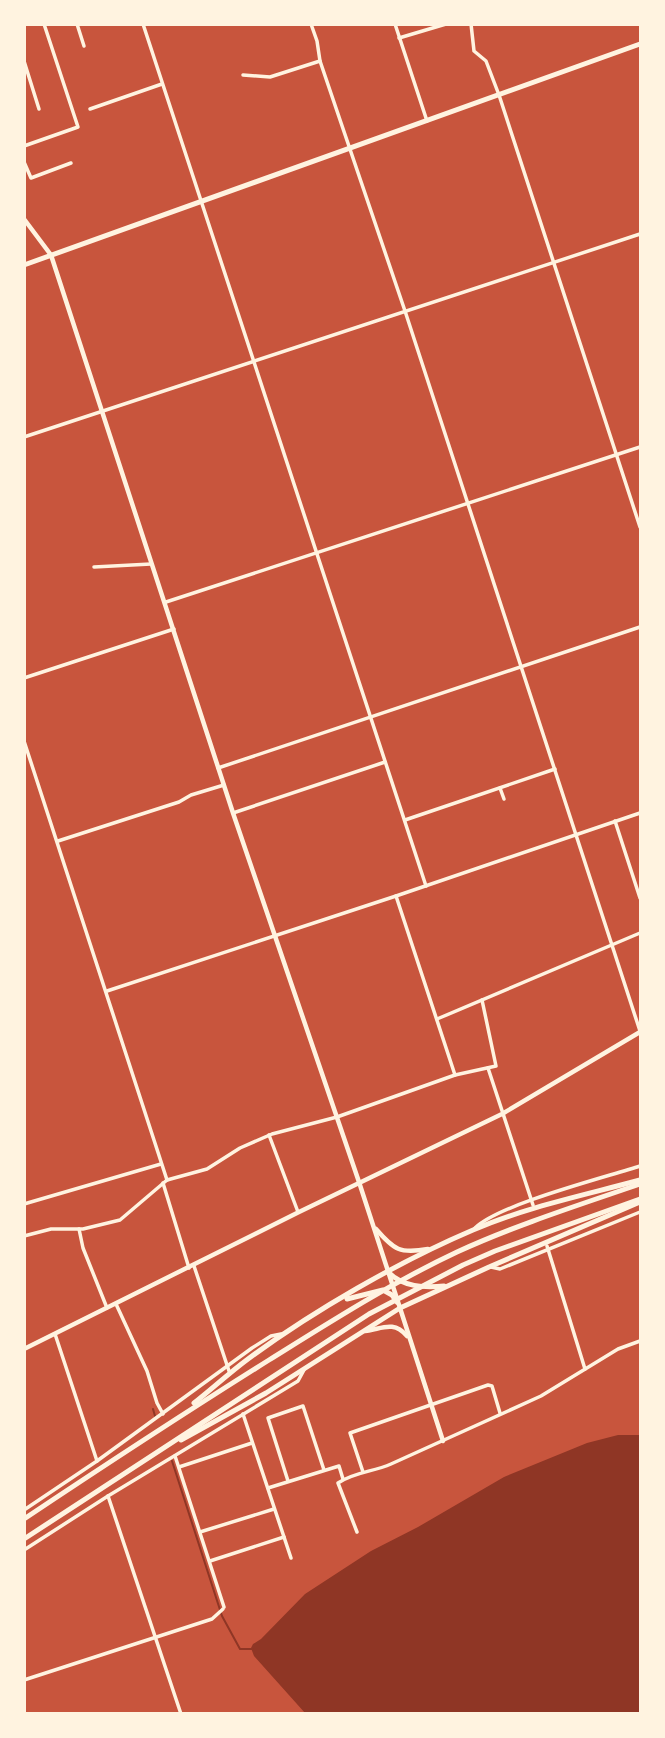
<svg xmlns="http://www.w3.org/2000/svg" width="665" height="1738" viewBox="0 0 665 1738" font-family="Karla,sans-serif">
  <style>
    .water { fill: #8f3625 }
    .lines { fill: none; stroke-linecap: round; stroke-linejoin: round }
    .stream { stroke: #8f3625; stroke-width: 2 }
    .minor { stroke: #fff3e0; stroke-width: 3.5 }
    .tertiary { stroke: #fff3e0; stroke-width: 4.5 }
    .secondary { stroke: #fff3e0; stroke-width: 4.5 }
    .primary { stroke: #fff3e0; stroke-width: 5 }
    .trunk { stroke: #fff3e0; stroke-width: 5 }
  </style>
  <rect width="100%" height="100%" fill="#c8553d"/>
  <!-- water -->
  <polygon class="water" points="618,1435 640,1435 640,1713 305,1713 254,1656 251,1648 253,1644 261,1639 305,1594 371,1551 418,1527 504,1477 587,1443"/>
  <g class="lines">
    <!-- stream -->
    <g class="stream">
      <polyline points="153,1409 155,1416"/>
      <polyline points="172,1461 222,1616 240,1649 253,1649"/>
    </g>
    <!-- minor -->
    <g class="minor">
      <polyline points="77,24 84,46"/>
      <polyline points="143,24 426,886"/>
      <polyline points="311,24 317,41 320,61 405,311 640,1031"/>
      <polyline points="395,24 427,121"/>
      <polyline points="471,24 474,51 486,61 499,95 640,527"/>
      <polyline points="399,38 446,24"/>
      <polyline points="24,61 39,109"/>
      <polyline points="243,75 270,77 320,61"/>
      <polyline points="90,109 162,84"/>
      <polyline points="24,146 78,127 44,24"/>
      <polyline points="24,162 31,178 71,163"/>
      <polyline points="24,437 640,234"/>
      <polyline points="94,567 151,564"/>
      <polyline points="166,602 640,447"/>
      <polyline points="24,678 174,629"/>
      <polyline points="24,741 167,1180"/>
      <polyline points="218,768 640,627"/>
      <polyline points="500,788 504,799"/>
      <polyline points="233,813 385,762"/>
      <polyline points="405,820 555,769"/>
      <polyline points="615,821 640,898"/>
      <polyline points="58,841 179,802 191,795 224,785"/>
      <polyline points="396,896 455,1075"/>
      <polyline points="107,991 396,896 640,813"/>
      <polyline points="437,1019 640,933"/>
      <polyline points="488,1068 533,1205"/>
      <polyline points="269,1135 298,1212"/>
      <polyline points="163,1183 189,1268"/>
      <polyline points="24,1204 161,1164"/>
      <path d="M475,1228C500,1204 603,1178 640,1166"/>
      <polyline points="79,1229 83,1248 107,1308"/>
      <polyline points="24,1236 51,1229 83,1229 120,1220 167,1180 207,1169 240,1148 272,1134 337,1117 455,1075 496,1066 482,1000"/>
      <polyline points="547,1246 585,1369"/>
      <polyline points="194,1266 229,1371"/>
      <polyline points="491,1267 500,1269 640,1212"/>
      <polyline points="116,1304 147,1371 157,1403 163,1414"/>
      <polyline points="55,1334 97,1461"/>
      <polyline points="243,1414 291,1558"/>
      <polyline points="175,1456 224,1607"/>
      <polyline points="179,1467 252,1443"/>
      <polyline points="363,1472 350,1433 488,1385 492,1386 500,1413"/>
      <polyline points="288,1481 268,1418 303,1406 324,1470"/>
      <polyline points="268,1488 339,1466 343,1479"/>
      <polyline points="108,1496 181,1714"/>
      <polyline points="24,1510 97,1461 252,1348 271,1336 281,1334"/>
      <polyline points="200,1532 274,1509"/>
      <path d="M357,1532L338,1483C354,1472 373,1472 391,1464L541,1396L618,1349L640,1341"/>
      <polyline points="24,1550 108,1496 298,1381 304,1370"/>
      <polyline points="210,1561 284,1537"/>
      <polyline points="24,1680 212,1619 223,1609"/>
    </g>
    <!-- tertiary -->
    <g class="tertiary">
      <polyline points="400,1308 443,1441"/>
      <path d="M365,1331C382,1329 393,1320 407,1336"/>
      <polyline points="24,1349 299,1212 502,1114 640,1032"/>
    </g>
    <!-- secondary -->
    <g class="secondary">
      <polyline points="24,219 51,255 233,813 359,1182 400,1308"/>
      <path d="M376,1229C394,1250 400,1254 428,1249"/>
    </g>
    <!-- primary -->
    <polyline class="primary" points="24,265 640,44"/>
    <!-- trunk -->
    <g class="trunk">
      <path d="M388,1272C403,1287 424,1288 444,1286"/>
      <polyline points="347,1299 383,1290 392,1295 397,1302"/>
      <path d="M194,1403C212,1389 229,1373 248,1359C313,1311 398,1262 473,1230C526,1207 585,1195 640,1180"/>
      <polyline points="181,1440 266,1393 400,1308 489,1267 640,1202"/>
      <path d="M24,1519C105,1465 186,1412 269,1360C330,1322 391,1283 457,1252C516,1225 579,1205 640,1184"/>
      <polyline points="24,1539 369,1314 463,1265 495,1251 640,1199"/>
    </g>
  </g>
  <!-- border -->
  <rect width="665" height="1738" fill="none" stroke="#fff3e0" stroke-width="52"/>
</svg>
